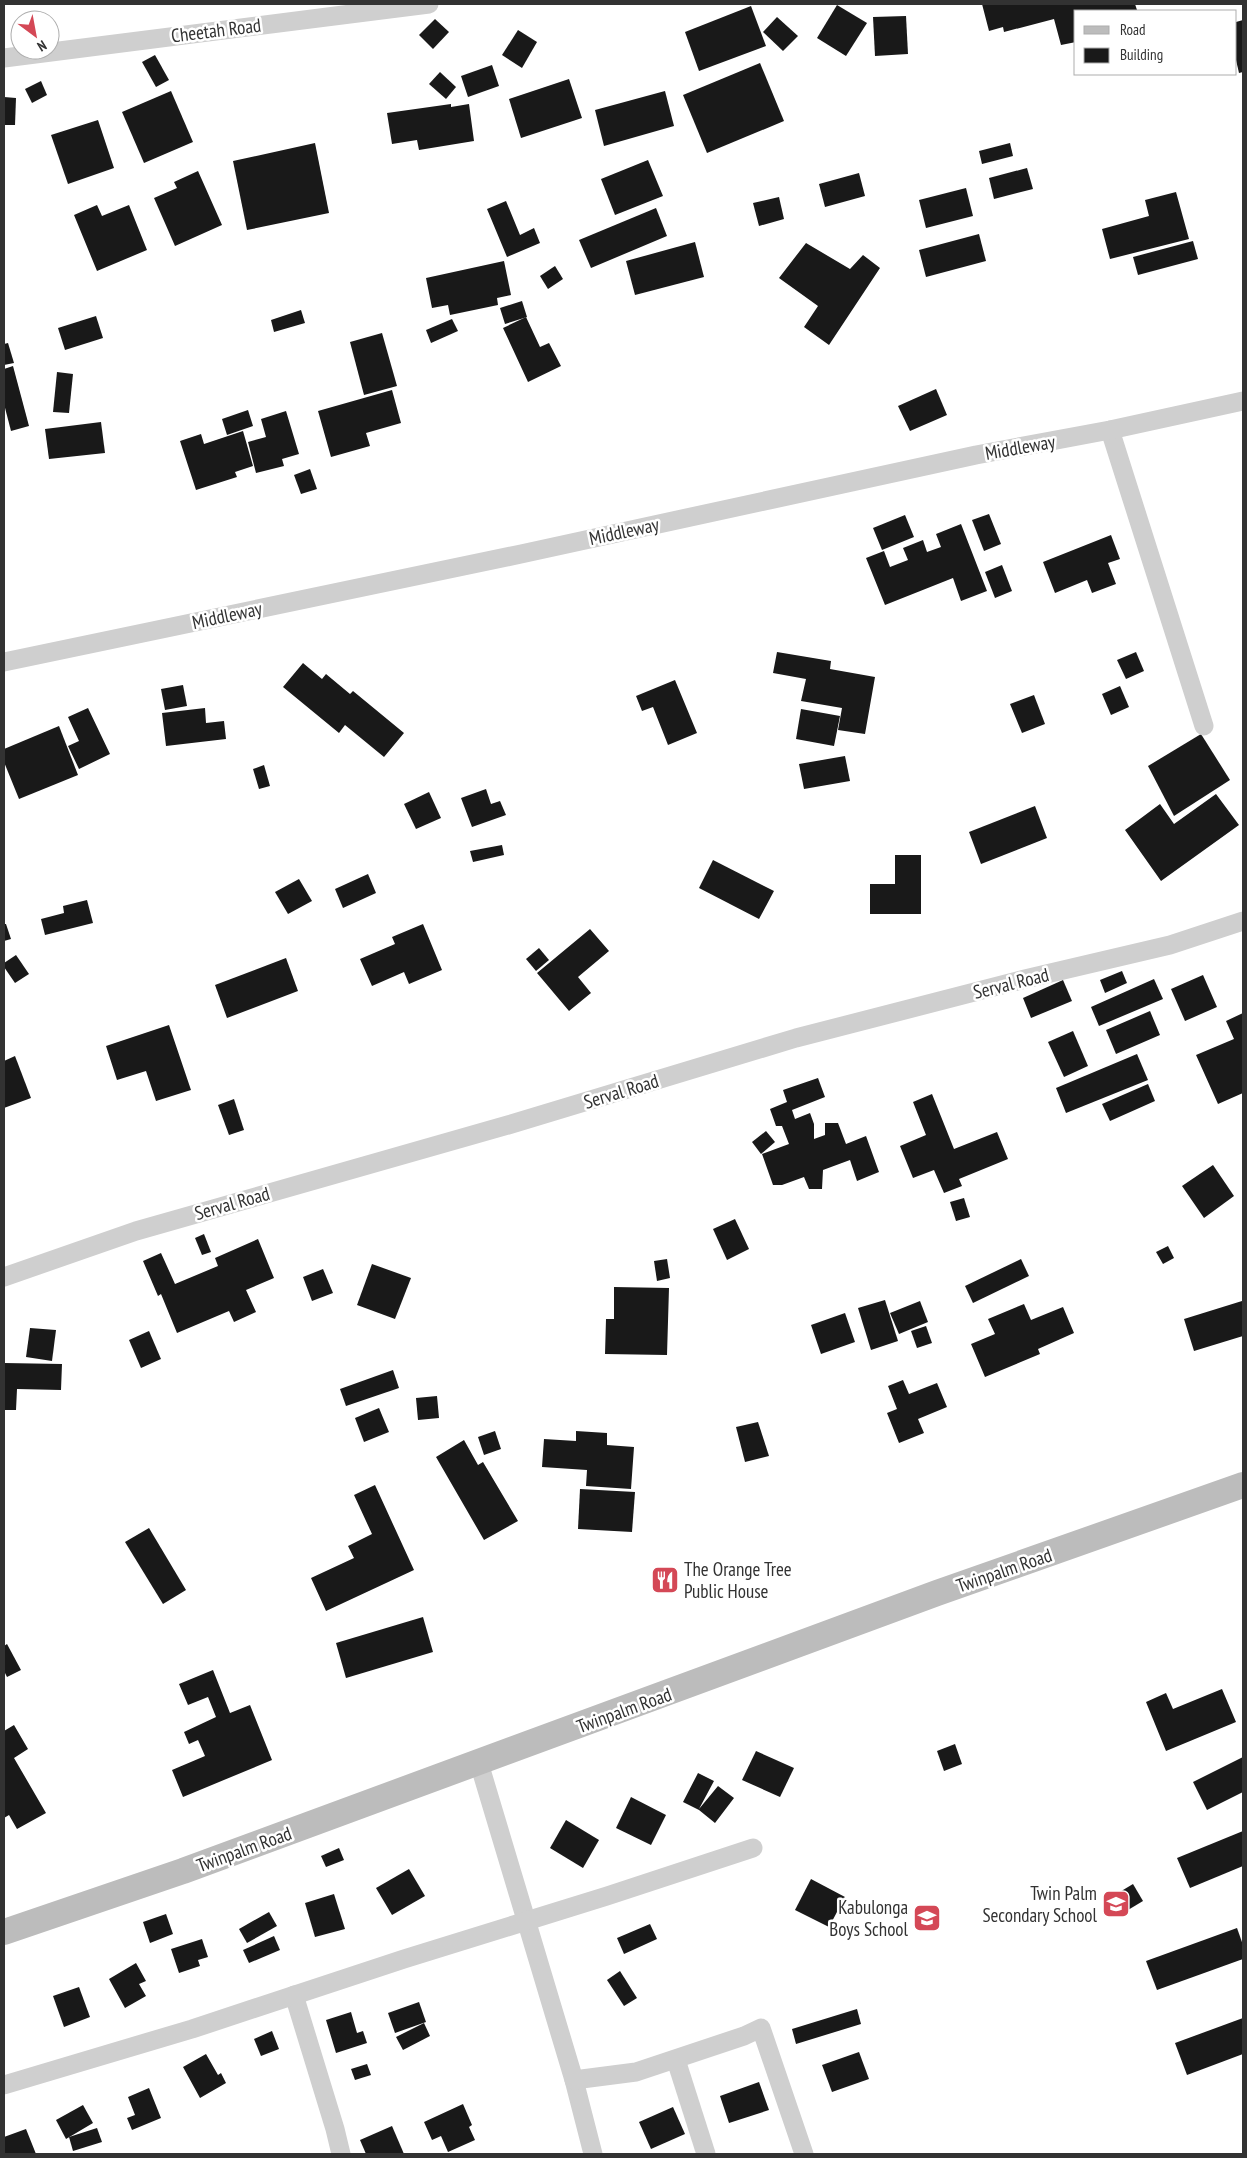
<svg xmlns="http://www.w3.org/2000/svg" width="1247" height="2158" viewBox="0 0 1247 2158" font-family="'PT Sans Narrow',sans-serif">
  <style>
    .building { fill: #191919 }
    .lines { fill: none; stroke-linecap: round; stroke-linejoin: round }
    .minor { stroke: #cfcfcf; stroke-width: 19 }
    .secondary { stroke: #bcbcbc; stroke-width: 26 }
    .labels { text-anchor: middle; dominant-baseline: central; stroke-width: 5; stroke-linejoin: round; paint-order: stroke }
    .street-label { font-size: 19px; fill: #323232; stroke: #fff }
    .poi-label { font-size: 19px; fill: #323232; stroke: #fff; text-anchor: end }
  </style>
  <rect width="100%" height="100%" fill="#fff"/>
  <!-- building -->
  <g class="building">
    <polygon points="982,4 1135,4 1137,10 1076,11 1076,42 1061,45 1054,19 1004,32 1003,27 989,31"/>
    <polygon points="837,5 867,23 846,56 817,38"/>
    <polygon points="751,6 766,46 699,71 685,32"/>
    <polygon points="906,16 908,54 875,56 873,17"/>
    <polygon points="777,17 798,36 783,51 763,32"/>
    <polygon points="435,19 449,32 433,49 419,35"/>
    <polygon points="1243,20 1243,72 1239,73 1236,60 1236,22"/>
    <polygon points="518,30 537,42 522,68 502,55"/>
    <polygon points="155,55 169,80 156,87 142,62"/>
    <polygon points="760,63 784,121 707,153 683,95"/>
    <polygon points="492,65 499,86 468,97 461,76"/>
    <polygon points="440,72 456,87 446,99 429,84"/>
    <polygon points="569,79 582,118 521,138 509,99"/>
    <polygon points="41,81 47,95 32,103 25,89"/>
    <polygon points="171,91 193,142 144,163 122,112"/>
    <polygon points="665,91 674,126 604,146 595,110"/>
    <polygon points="4,97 16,98 15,125 4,125"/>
    <polygon points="451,104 451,107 469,104 474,141 419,150 417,140 392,144 387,113"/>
    <polygon points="98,120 114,168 68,184 51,135"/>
    <polygon points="315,143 329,213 247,230 233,161"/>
    <polygon points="1010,143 1013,156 982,164 979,151"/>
    <polygon points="648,160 663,196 615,215 601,179"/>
    <polygon points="1027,168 1033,189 994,199 989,178"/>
    <polygon points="198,171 222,225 175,246 154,198 177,188 174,182"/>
    <polygon points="859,173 865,196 825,207 819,184"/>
    <polygon points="966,188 973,216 926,228 919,200"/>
    <polygon points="1176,192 1189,239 1110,259 1102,229 1149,216 1145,200"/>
    <polygon points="779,197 784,219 759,226 753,203"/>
    <polygon points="506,201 520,235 534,228 540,243 507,257 487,209"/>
    <polygon points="97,205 102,216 129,205 147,250 97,271 74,215"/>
    <polygon points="656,208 667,236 591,268 579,240"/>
    <polygon points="979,234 986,261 926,277 919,250"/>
    <polygon points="1193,241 1198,259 1138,275 1133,257"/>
    <polygon points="695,242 704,277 635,295 626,261"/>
    <polygon points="806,243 850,269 863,255 880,268 829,345 804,327 818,306 779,278"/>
    <polygon points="504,261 511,295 497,298 498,305 450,315 448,305 432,308 426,278"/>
    <polygon points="555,266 563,279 548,289 540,276"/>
    <polygon points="522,301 527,317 505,324 500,308"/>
    <polygon points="301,310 305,323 274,332 271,320"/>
    <polygon points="96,316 103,338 65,350 58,328"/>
    <polygon points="526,317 540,347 549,343 561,366 528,382 503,328"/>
    <polygon points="452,319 458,331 431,343 426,330"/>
    <polygon points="382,333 397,386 364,395 350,342"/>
    <polygon points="8,343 14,363 4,365 4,344"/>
    <polygon points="13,366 29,426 11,431 4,404 4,369"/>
    <polygon points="57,372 73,374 69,413 53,412"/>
    <polygon points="936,389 947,415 910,431 898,406"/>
    <polygon points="392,390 401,423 366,433 370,446 331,457 318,411"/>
    <polygon points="248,410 253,426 227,435 222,419"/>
    <polygon points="286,411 299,454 282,459 284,466 256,473 248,442 266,437 261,419"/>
    <polygon points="101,422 105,453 49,459 45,429"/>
    <polygon points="243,431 253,466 235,472 237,477 196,490 180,441 201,434 204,444"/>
    <polygon points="310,469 317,489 301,494 294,475"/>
    <polygon points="989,514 1001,544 984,551 972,520"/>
    <polygon points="905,515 914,537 882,550 873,528"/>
    <polygon points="961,524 987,591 961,601 953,578 885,605 866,558 884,551 890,567 908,560 903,548 923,540 927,552 941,547 936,534"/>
    <polygon points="1111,535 1120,559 1108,563 1116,584 1092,593 1087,580 1055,593 1043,562"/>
    <polygon points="1002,565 1012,591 995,598 985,572"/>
    <polygon points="777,652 831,661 830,669 875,677 865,734 838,730 842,708 801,701 806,679 773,673"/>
    <polygon points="1136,652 1144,671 1126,679 1117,660"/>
    <polygon points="303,663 322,679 326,674 350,694 353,691 404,733 384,757 345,725 339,733 283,687"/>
    <polygon points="675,680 697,733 668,745 653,707 642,711 636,696"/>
    <polygon points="183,685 187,706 165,710 161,689"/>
    <polygon points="1120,686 1129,707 1111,715 1102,694"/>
    <polygon points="1034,695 1045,724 1022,733 1010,704"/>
    <polygon points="88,708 110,754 79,769 68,746 79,741 68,717"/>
    <polygon points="205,708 206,723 224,721 226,739 166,746 162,713"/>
    <polygon points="801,709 840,716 834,746 796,739"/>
    <polygon points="59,726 78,775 19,799 4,762 4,749"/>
    <polygon points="1201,734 1230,780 1174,816 1148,766"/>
    <polygon points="845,756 850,781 804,789 799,764"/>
    <polygon points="264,765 270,786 259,789 253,769"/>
    <polygon points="486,789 491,804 500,801 506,815 472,827 461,798"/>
    <polygon points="429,792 441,818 416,829 404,804"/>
    <polygon points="1216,794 1239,825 1161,881 1125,830 1160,804 1174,824"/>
    <polygon points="1035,806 1047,838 981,864 969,832"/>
    <polygon points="502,845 504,855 473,862 470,851"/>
    <polygon points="895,855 921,855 921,914 870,914 870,884 895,884"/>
    <polygon points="713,860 774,891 759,919 699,888"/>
    <polygon points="368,874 376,893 343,908 335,889"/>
    <polygon points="299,879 312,901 288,914 275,892"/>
    <polygon points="87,900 93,923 45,935 41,919 64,913 63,906"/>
    <polygon points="4,924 6,924 11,939 4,941"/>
    <polygon points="423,924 442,970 409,984 404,972 372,986 360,959 395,944 392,937"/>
    <polygon points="590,929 609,951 578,977 591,993 569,1011 537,973"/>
    <polygon points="539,948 549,960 536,971 526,959"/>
    <polygon points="16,955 29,974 15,983 4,967 4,963"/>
    <polygon points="286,958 298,991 227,1018 215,985"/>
    <polygon points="1122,971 1127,983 1105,993 1100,980"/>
    <polygon points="1203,975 1217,1007 1185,1021 1171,989"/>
    <polygon points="1154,979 1163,999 1099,1026 1091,1007"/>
    <polygon points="1063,980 1072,1001 1031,1018 1023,998"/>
    <polygon points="1150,1011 1160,1035 1116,1054 1106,1030"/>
    <polygon points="1243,1013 1243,1093 1218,1104 1196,1055 1234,1039 1226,1021"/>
    <polygon points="169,1025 191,1090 156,1101 146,1071 117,1080 106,1046"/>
    <polygon points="1073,1031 1088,1066 1064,1077 1048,1042"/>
    <polygon points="1137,1054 1148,1080 1066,1113 1056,1088"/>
    <polygon points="15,1056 31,1098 4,1108 4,1061"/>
    <polygon points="818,1078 825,1097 792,1110 795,1119 810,1113 814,1124 814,1139 825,1135 825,1123 838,1123 846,1144 866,1136 879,1172 857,1181 850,1160 823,1170 822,1189 809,1189 804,1177 782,1185 773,1185 762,1154 789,1144 782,1126 776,1126 770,1109 787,1102 783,1090"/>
    <polygon points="1148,1084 1155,1101 1110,1121 1102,1104"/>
    <polygon points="932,1094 954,1149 997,1132 1008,1159 959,1179 962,1186 944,1193 934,1170 913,1178 900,1146 926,1135 913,1102"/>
    <polygon points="234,1099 244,1130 229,1135 218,1105"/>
    <polygon points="766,1131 775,1142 761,1154 752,1142"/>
    <polygon points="1213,1165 1234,1196 1204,1218 1182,1186"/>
    <polygon points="964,1198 970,1217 956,1221 950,1202"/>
    <polygon points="735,1219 749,1249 727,1260 713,1229"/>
    <polygon points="204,1234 211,1252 202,1255 195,1238"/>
    <polygon points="258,1239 274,1278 246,1290 256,1312 234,1322 229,1311 177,1333 161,1294 158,1296 143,1261 161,1253 175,1284 218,1266 215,1258"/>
    <polygon points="1168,1246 1174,1258 1163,1264 1156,1252"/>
    <polygon points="667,1259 670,1278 657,1281 654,1261"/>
    <polygon points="1021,1259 1029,1276 973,1303 965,1286"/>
    <polygon points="372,1264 411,1278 395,1319 357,1305"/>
    <polygon points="323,1269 333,1293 312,1301 303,1277"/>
    <polygon points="614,1287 669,1288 667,1355 605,1354 606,1319 614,1319"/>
    <polygon points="885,1300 898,1341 871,1350 858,1308"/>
    <polygon points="920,1301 928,1322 899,1334 890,1313"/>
    <polygon points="1242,1301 1243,1336 1194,1351 1184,1319"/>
    <polygon points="1024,1304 1031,1320 1063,1307 1074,1333 1038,1349 1040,1354 985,1377 971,1344 995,1334 988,1319"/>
    <polygon points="845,1313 855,1342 821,1354 811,1325"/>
    <polygon points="926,1326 932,1343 917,1348 911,1331"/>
    <polygon points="30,1328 56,1330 52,1361 26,1357"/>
    <polygon points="149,1331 161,1359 141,1368 129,1340"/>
    <polygon points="4,1363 62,1364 61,1390 17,1389 16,1410 4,1410"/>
    <polygon points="393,1370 399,1388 346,1406 340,1389"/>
    <polygon points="903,1380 909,1394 937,1383 947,1407 918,1419 924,1433 899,1443 887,1413 897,1409 888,1386"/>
    <polygon points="437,1396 439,1418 418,1420 416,1398"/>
    <polygon points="379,1408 389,1432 364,1442 355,1418"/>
    <polygon points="758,1422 769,1456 745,1462 736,1427"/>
    <polygon points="495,1431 501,1449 484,1455 478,1437"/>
    <polygon points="576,1431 607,1433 607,1445 634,1447 631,1489 586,1486 587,1470 542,1467 544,1439 576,1441"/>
    <polygon points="464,1440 478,1465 483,1462 518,1521 484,1540 436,1457"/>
    <polygon points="375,1485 414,1570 326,1611 311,1578 354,1558 348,1546 372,1534 354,1495"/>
    <polygon points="580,1489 635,1492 632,1532 578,1529"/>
    <polygon points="149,1528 186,1590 163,1604 125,1542"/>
    <polygon points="423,1617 433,1652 346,1678 336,1643"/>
    <polygon points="7,1644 21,1670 7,1677 4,1671 4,1646"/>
    <polygon points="213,1670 230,1713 250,1705 272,1760 183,1797 172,1770 205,1756 198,1740 189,1744 184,1732 216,1717 208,1697 188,1705 179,1684"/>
    <polygon points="1222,1689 1236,1722 1166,1751 1146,1702 1166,1693 1173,1709"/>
    <polygon points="14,1725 28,1749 14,1758 46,1813 17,1829 9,1815 4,1818 4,1731"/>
    <polygon points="955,1744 962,1764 944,1771 937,1751"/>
    <polygon points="756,1751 794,1768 780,1797 742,1780"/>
    <polygon points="1243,1757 1243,1792 1207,1810 1193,1782"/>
    <polygon points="698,1773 714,1781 699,1809 718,1786 734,1798 715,1823 699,1810 683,1802"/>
    <polygon points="631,1797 666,1815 651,1845 616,1828"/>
    <polygon points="566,1820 599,1840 583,1868 550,1848"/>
    <polygon points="1243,1831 1243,1866 1190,1888 1177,1858"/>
    <polygon points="339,1848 344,1860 326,1867 321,1856"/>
    <polygon points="409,1869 425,1896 392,1915 376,1888"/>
    <polygon points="811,1879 845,1897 829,1927 795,1910"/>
    <polygon points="1133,1884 1143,1901 1128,1910 1118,1893"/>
    <polygon points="334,1894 345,1929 315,1937 305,1903"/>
    <polygon points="269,1912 277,1926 247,1943 239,1929"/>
    <polygon points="166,1914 173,1934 150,1943 143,1922"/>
    <polygon points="650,1924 657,1939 624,1954 617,1938"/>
    <polygon points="1237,1928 1243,1945 1243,1959 1157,1990 1146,1961"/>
    <polygon points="274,1936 280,1950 249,1963 243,1950"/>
    <polygon points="202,1939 208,1957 198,1960 200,1966 179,1973 171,1949"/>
    <polygon points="136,1963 146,1981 139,1984 146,1996 125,2008 109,1979"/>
    <polygon points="620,1971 637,1998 624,2006 607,1980"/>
    <polygon points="79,1987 90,2017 64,2027 53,1996"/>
    <polygon points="419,2002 426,2022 395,2033 388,2013"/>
    <polygon points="857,2009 861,2024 796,2044 792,2029"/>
    <polygon points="351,2012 357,2033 363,2031 367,2043 336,2053 326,2020"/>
    <polygon points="1243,2018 1243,2054 1187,2075 1175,2043"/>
    <polygon points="424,2023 430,2036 403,2050 396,2037"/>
    <polygon points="272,2031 279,2049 261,2056 254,2039"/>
    <polygon points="859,2052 869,2079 832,2092 822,2065"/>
    <polygon points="206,2054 218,2075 221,2073 226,2083 200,2098 183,2067"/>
    <polygon points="367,2064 371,2075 355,2080 351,2069"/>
    <polygon points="759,2082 769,2110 729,2123 720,2096"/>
    <polygon points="149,2088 161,2118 132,2130 127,2118 135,2115 128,2097"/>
    <polygon points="463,2104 472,2125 469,2127 475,2140 448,2152 441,2136 432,2140 424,2122"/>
    <polygon points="83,2105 93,2123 66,2139 56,2120"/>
    <polygon points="673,2107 685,2134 651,2149 639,2122"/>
    <polygon points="392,2126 404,2154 366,2154 360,2140"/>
    <polygon points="97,2128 102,2142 73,2151 69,2137"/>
    <polygon points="26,2129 36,2154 4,2154 4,2137"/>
  </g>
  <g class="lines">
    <!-- minor -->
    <g class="minor">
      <polyline points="4,58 429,4"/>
      <polyline points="1110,430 1204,726"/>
      <polyline points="4,662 521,554 976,455 1110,430 1243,401"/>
      <polyline points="4,1277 136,1231 508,1125 796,1038 1025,979 1170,945 1243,921"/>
      <polyline points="479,1763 574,2080 593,2154"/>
      <polyline points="294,1995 335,2129 341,2154"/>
      <polyline points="676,2060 706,2154"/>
      <polyline points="574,2080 636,2072 744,2036 761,2028 804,2154"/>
      <polyline points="4,2085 192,2029 404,1959 607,1896 753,1848"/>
    </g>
    <!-- secondary -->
    <polyline class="secondary" points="4,1932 183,1871 937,1593 1243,1485"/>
  </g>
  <!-- icons -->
  <defs>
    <g id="restaurant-square" transform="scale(1.4375)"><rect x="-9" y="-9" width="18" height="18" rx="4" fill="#d44856" stroke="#fff"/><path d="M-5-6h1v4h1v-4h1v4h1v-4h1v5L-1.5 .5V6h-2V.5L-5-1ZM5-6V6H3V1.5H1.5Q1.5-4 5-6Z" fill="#fff"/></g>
    <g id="school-square" transform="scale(1.4375)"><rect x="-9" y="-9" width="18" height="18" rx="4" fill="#d44856" stroke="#fff"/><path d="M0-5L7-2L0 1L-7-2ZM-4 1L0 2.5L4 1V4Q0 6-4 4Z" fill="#fff"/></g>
  </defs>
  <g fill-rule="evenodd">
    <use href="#restaurant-square" x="665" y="1580"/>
    <use href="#school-square" x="1116" y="1904"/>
    <use href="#school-square" x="927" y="1918"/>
  </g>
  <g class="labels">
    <!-- street labels -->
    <g class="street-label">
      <text transform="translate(216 30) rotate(-7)">Cheetah Road</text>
      <text transform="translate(1020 447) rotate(-10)">Middleway</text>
      <text transform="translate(624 531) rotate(-12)">Middleway</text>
      <text transform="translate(227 615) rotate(-12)">Middleway</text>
      <text transform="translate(1011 983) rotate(-14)">Serval Road</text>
      <text transform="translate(621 1091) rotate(-17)">Serval Road</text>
      <text transform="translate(232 1203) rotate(-16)">Serval Road</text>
      <text transform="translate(1004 1570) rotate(-19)">Twinpalm Road</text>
      <text transform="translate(624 1710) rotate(-20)">Twinpalm Road</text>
      <text transform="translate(244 1849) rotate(-20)">Twinpalm Road</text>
    </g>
    <!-- poi labels -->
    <g class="poi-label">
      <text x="684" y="1569" text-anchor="start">The Orange Tree<tspan x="684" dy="22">Public House</tspan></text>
      <text x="1097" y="1893">Twin Palm<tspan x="1097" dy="22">Secondary School</tspan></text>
      <text x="908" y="1907">Kabulonga<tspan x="908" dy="22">Boys School</tspan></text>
    </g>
  </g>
  <!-- border -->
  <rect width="1247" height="2158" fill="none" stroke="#323232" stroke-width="10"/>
  <!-- legend -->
  <rect x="1074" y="10" width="162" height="65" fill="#ffffff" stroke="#adadad"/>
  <rect x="1084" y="26" width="25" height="8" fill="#bcbcbc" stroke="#adadad"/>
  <text x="1120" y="35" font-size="15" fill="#323232">Road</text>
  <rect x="1084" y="48" width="25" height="15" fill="#191919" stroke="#adadad"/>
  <text x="1120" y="60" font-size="15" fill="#323232">Building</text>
  <!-- north arrow -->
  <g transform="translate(35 35) rotate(148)"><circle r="24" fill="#ffffff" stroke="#adadad"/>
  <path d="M0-4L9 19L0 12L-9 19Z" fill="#d44856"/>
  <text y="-8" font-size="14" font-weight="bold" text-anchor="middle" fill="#323232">N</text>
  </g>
</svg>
